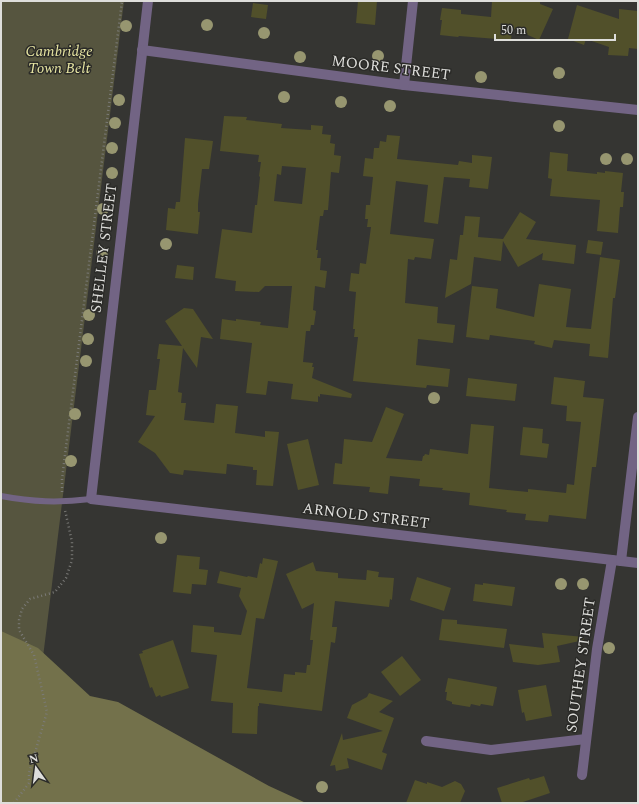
<svg xmlns="http://www.w3.org/2000/svg" width="639" height="804" viewBox="0 0 639 804" font-family="Spectral,serif">
  <style>
    .green { fill: #56553f }
    .forest { fill: #73714b }
    .building { fill: #51502a; fill-rule: evenodd }
    .lines { fill: none; stroke-linecap: round; stroke-linejoin: round }
    .path { stroke: #7b7b78; stroke-width: 2.5; stroke-dasharray: 1 3; stroke-linecap: butt }
    .service { stroke: #726484; stroke-width: 6 }
    .minor { stroke: #726484; stroke-width: 10 }
    .tree { fill: #979670 }
    .labels { text-anchor: middle; dominant-baseline: central; stroke-width: 3; stroke-linejoin: round; paint-order: stroke }
    .park-label { font-size: 15px; font-style: italic; fill: #e7e5a2; stroke: #2b2b28 }
    .street-label { font-size: 15px; fill: #dededb; stroke: #2b2b28 }
  </style>
  <rect width="100%" height="100%" fill="#353532"/>
  <!-- green -->
  <polygon class="green" points="1,1 124,1 25,803 1,803"/>
  <!-- forest -->
  <polygon class="forest" points="1,631 38,648 90,696 118,702 269,786 306,803 1,803"/>
  <!-- building -->
  <g class="building">
    <polygon points="358,1 377,1 375,25 356,23"/>
    <polygon points="492,1 540,1 540,4 553,9 539,40 512,28 511,40 459,36 458,37 440,35 442,20 440,20 442,8 461,10 461,14 491,17"/>
    <polygon points="253,3 268,5 266,19 251,17"/>
    <polygon points="577,5 619,19 619,9 638,11 638,49 629,48 628,56 608,55 609,47 586,39 584,45 568,39"/>
    <path d="M224,116L247,117L246,120L282,124L281,128L311,130V125L323,126L322,134L331,135L330,143L335,144L334,155L341,156L339,173L331,172L328,210H324L323,216H320L316,250H318L317,258H321L320,270L327,271L325,288L315,286L313,310L316,311L314,325H311L310,331H306L303,362L313,363L312,367H314L312,378L352,394L351,398L320,394V397L318,396V402L291,399L293,384L268,381L266,395L246,393L252,343L220,339L222,319L236,321V319L261,322L260,325L288,328L292,286H265L259,292L235,291L236,281L215,278L222,229L252,233L255,205H257L260,177L259,176L261,162H258L259,155L220,151ZM282,166L306,168L302,204L274,201L277,174L281,175Z"/>
    <polygon points="387,135 400,136 397,159 458,165 459,161 472,163 472,155 492,157 488,189 469,187 470,179 444,177 438,224 424,222 428,185 396,181 390,234 434,239 431,259 415,257 414,260 408,259 405,303 438,307 437,323 455,325 453,343 418,339 416,365 450,369 448,387 427,385 426,388 353,381 358,337 354,337 355,329 353,329 356,292 349,291 351,273 359,274 360,263 366,264 371,227 367,227 368,219 365,219 366,205 370,205 373,177 363,176 365,158 373,159 374,148 379,148 380,141 386,142"/>
    <polygon points="185,138 213,141 209,169 202,169 198,204 198,212 200,212 198,234 166,230 168,208 175,209 176,202 180,202"/>
    <polygon points="550,152 568,154 567,171 597,174 597,172 605,173 605,171 623,173 621,192 624,192 623,207 620,207 618,233 597,231 600,200 550,196 552,179 548,178"/>
    <polygon points="520,212 536,222 526,239 576,245 574,264 542,260 543,253 518,267 503,241 501,261 474,257 471,284 445,298 450,259 457,260 460,235 463,235 465,216 480,217 478,237 503,239"/>
    <polygon points="588,240 603,242 601,255 586,253"/>
    <polygon points="600,257 620,260 615,298 613,298 608,358 589,356 590,344 554,340 552,348 534,344 535,341 490,335 489,340 466,337 472,286 498,289 496,308 534,317 539,284 571,289 566,327 591,329"/>
    <polygon points="177,265 194,267 193,280 175,278"/>
    <polygon points="184,308 193,309 213,339 201,337 197,368 183,348 178,392 182,393 181,403 186,403 184,420 214,423 216,404 238,406 235,433 265,437 265,431 279,432 273,486 256,485 257,470 253,470 253,467 227,464 226,474 184,470 183,475 170,473 155,453 138,442 155,416 146,415 149,390 156,390 160,359 157,359 159,344 182,346 165,321"/>
    <polygon points="554,377 585,381 583,397 604,399 596,467 592,467 586,519 549,515 548,522 525,520 526,514 506,512 507,510 469,505 470,493 442,490 443,488 419,486 420,479 390,476 388,494 369,492 370,487 333,484 335,463 342,464 344,439 372,442 386,407 404,414 386,458 422,461 423,456 424,456 425,454 429,455 430,449 468,454 471,424 494,426 489,488 528,492 528,489 566,493 567,484 574,485 581,422 566,421 567,406 551,404"/>
    <polygon points="468,378 517,384 515,401 466,396"/>
    <polygon points="523,427 543,429 542,443 549,444 547,458 520,455"/>
    <polygon points="308,439 319,485 298,490 287,444"/>
    <polygon points="177,555 200,557 199,569 208,570 206,585 192,584 191,594 173,592"/>
    <polygon points="263,558 278,561 264,619 256,618 247,688 282,692 284,674 295,675 295,672 306,673 307,665 310,665 313,640 310,640 314,603 302,609 286,574 313,562 316,571 338,573 338,578 366,580 367,570 379,572 378,577 394,578 392,600 390,599 389,607 335,601 332,627 337,627 335,643 331,642 322,711 259,703 259,706 258,706 257,734 232,733 233,703 211,701 217,655 191,652 193,625 214,627 214,632 241,635 247,611 239,596 241,588 217,583 220,571 247,577 248,576 257,578 260,563 262,564"/>
    <polygon points="417,577 451,588 444,611 410,600"/>
    <polygon points="483,583 515,587 512,606 473,601 475,584 483,585"/>
    <polygon points="442,619 457,620 457,624 507,629 504,648 439,640"/>
    <polygon points="542,633 584,637 584,640 557,646 560,662 538,665 513,662 509,644 544,648"/>
    <polygon points="173,640 189,688 161,697 160,695 156,697 152,687 150,688 139,654 143,653 142,651"/>
    <polygon points="402,656 421,680 400,696 381,672"/>
    <polygon points="448,678 497,687 493,706 481,704 480,706 471,704 470,707 452,704 452,702 446,700 447,692 445,692"/>
    <polygon points="546,685 552,716 526,721 524,712 522,713 518,690"/>
    <polygon points="369,693 393,701 379,712 394,718 382,752 387,754 382,770 347,758 349,768 336,771 335,765 330,766 342,733 343,740 383,731 347,718 352,705 367,697"/>
    <polygon points="544,776 550,793 520,803 502,803 497,788 529,778 530,780"/>
    <polygon points="415,780 427,784 427,782 442,787 455,781 461,784 465,791 460,803 406,803"/>
  </g>
  <g class="lines">
    <!-- path -->
    <g class="path">
      <polyline points="62,492 62,479 122,1"/>
      <polyline points="14,803 29,783 29,773 47,712 34,655 19,630 19,620 22,609 30,599 55,592 66,578 72,560 72,542 65,510"/>
    </g>
    <!-- service -->
    <path class="service" d="M1,496C33,502 58,503 91,499"/>
    <!-- minor -->
    <g class="minor">
      <polyline points="148,1 91,499 638,563"/>
      <polyline points="142,50 404,85 638,110"/>
      <polyline points="404,85 413,1"/>
      <polyline points="621,561 638,417"/>
      <polyline points="426,741 491,750 586,739"/>
      <polyline points="582,775 597,649 612,560"/>
    </g>
  </g>
  <!-- trees -->
  <g class="tree">
    <circle cx="207" cy="25" r="6"/>
    <circle cx="126" cy="26" r="6"/>
    <circle cx="264" cy="33" r="6"/>
    <circle cx="378" cy="56" r="6"/>
    <circle cx="300" cy="57" r="6"/>
    <circle cx="559" cy="73" r="6"/>
    <circle cx="481" cy="77" r="6"/>
    <circle cx="284" cy="97" r="6"/>
    <circle cx="119" cy="100" r="6"/>
    <circle cx="341" cy="102" r="6"/>
    <circle cx="390" cy="106" r="6"/>
    <circle cx="115" cy="123" r="6"/>
    <circle cx="559" cy="126" r="6"/>
    <circle cx="112" cy="148" r="6"/>
    <circle cx="606" cy="159" r="6"/>
    <circle cx="627" cy="159" r="6"/>
    <circle cx="112" cy="173" r="6"/>
    <circle cx="103" cy="209" r="6"/>
    <circle cx="166" cy="244" r="6"/>
    <circle cx="102" cy="253" r="6"/>
    <circle cx="89" cy="315" r="6"/>
    <circle cx="88" cy="339" r="6"/>
    <circle cx="86" cy="361" r="6"/>
    <circle cx="434" cy="398" r="6"/>
    <circle cx="75" cy="414" r="6"/>
    <circle cx="71" cy="461" r="6"/>
    <circle cx="161" cy="538" r="6"/>
    <circle cx="561" cy="584" r="6"/>
    <circle cx="583" cy="584" r="6"/>
    <circle cx="609" cy="648" r="6"/>
    <circle cx="322" cy="787" r="6"/>
  </g>
  <g class="labels">
    <!-- park labels -->
    <g class="park-label">
      <text x="59" y="51">Cambridge<tspan x="59" dy="17">Town Belt</tspan></text>
    </g>
    <!-- street labels -->
    <g class="street-label">
      <text transform="translate(391 68) rotate(7)">MOORE STREET</text>
      <text transform="translate(104 248) rotate(-83)">SHELLEY STREET</text>
      <text transform="translate(366 516) rotate(7)">ARNOLD STREET</text>
      <text transform="translate(581 665) rotate(-82)">SOUTHEY STREET</text>
    </g>
  </g>
  <!-- border -->
  <rect width="639" height="804" fill="none" stroke="#dededb" stroke-width="4"/>
  <!-- north arrow -->
  <g transform="translate(36 768) rotate(346)" stroke="#2b2b28" stroke-width="3" paint-order="stroke">
  <path d="M0-3L7 15L0 10L-7 15Z" fill="#dededb"/>
  <text y="-6" font-size="11" font-weight="bold" text-anchor="middle" fill="#dededb">N</text>
  </g>
  <!-- scale -->
  <path d="M495 34v6h120v-6" fill="none" stroke="#dededb" stroke-width="2"/>
  <text x="501" y="34" font-size="12" fill="#dededb" stroke="#2b2b28" stroke-width="3" paint-order="stroke">50 m</text>
</svg>
